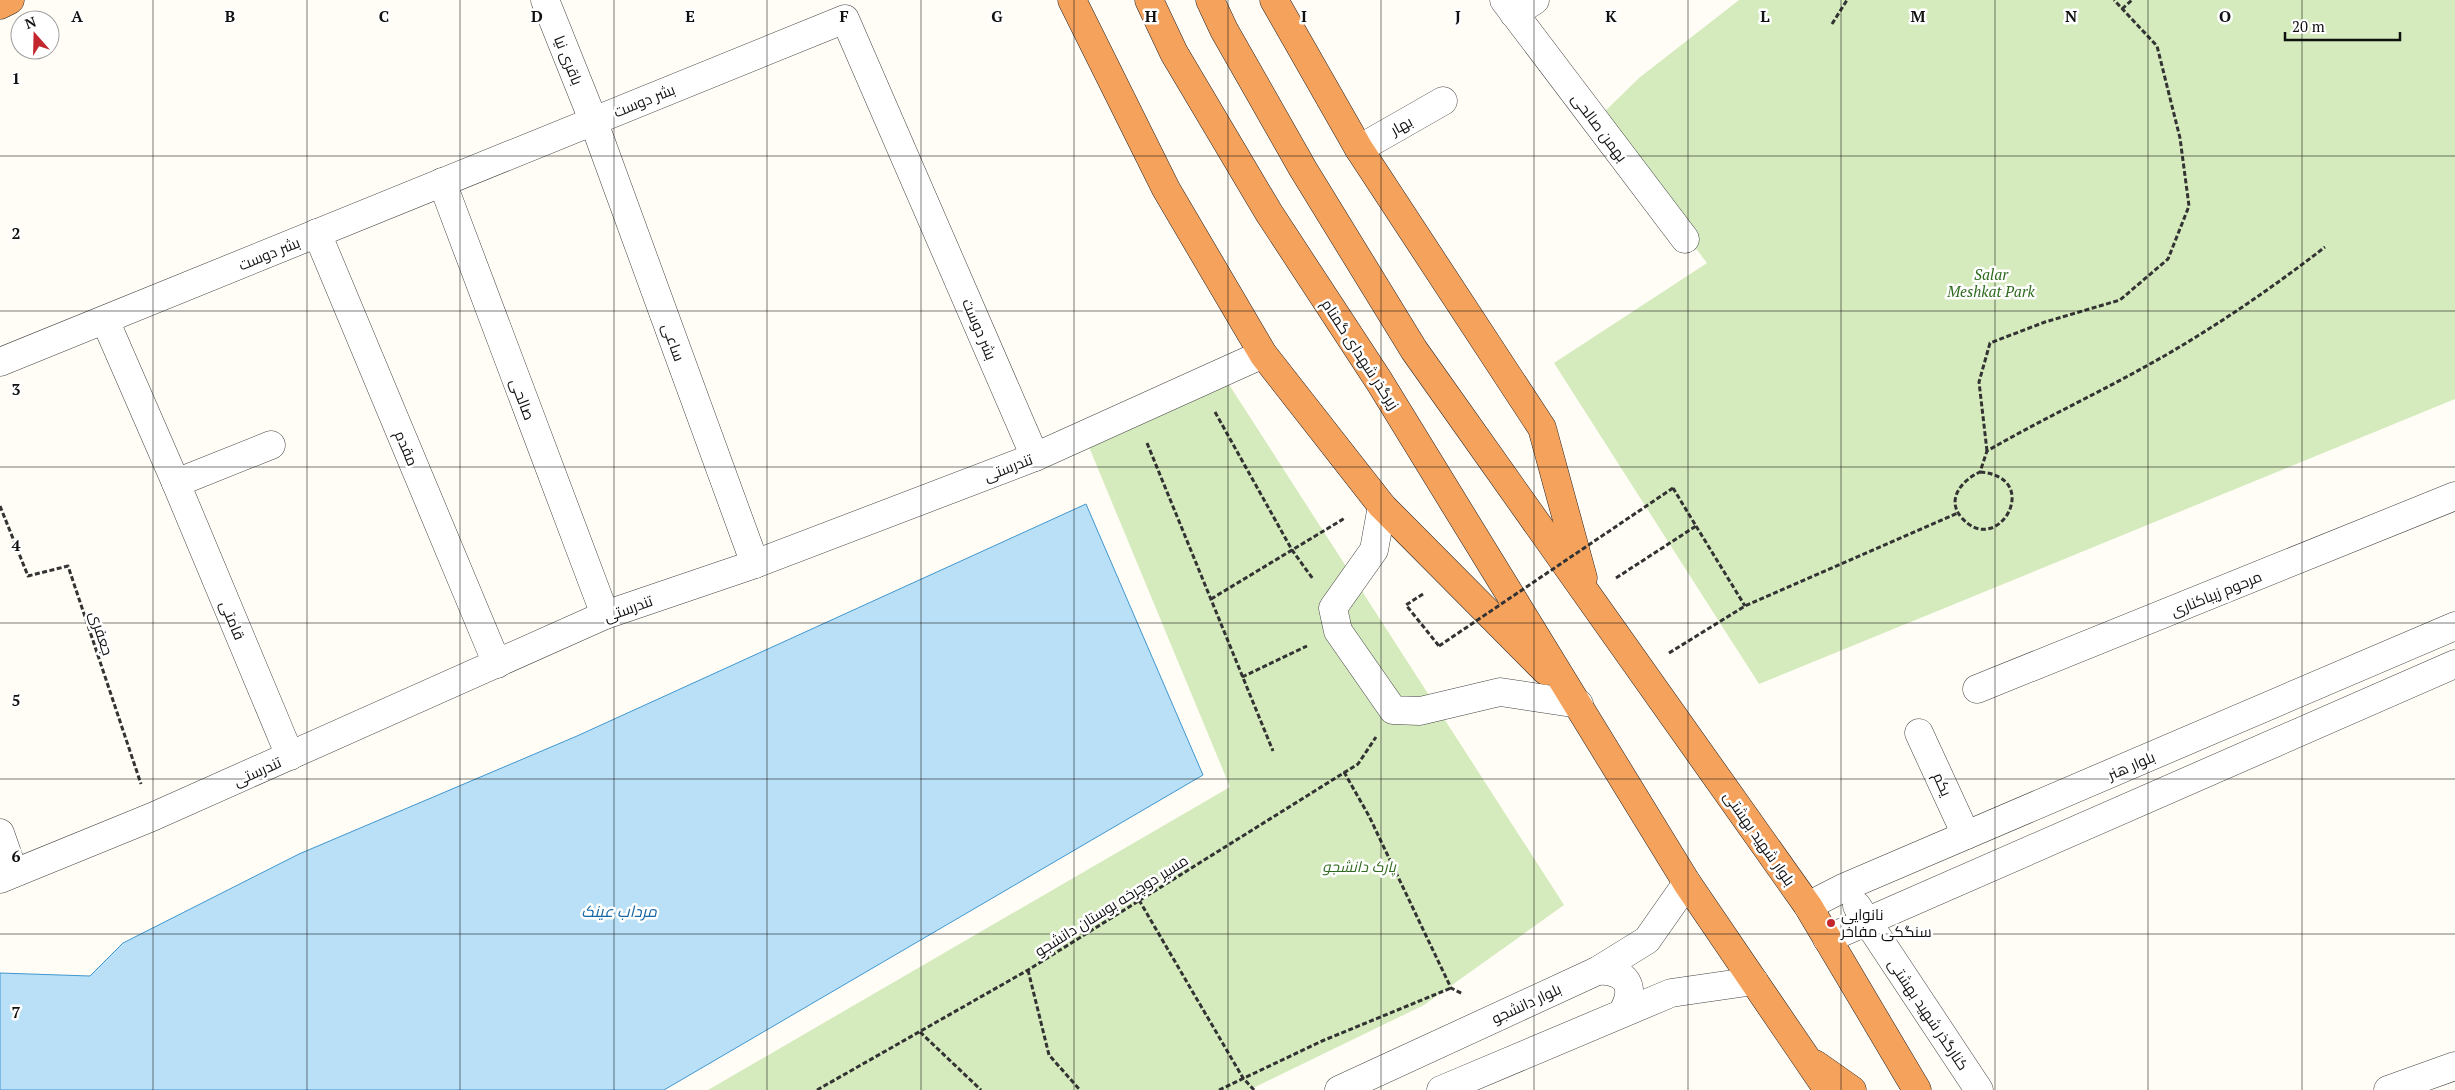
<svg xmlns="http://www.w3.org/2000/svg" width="2455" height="1090" viewBox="0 0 2455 1090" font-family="'PT Serif',Cairo,serif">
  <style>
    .green { fill: #d5ebbd }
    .water { fill: #b9e0f7; stroke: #3f96cf }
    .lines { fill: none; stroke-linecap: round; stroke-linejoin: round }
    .minor-casing { stroke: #444; stroke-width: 29 }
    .highway-casing { stroke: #222; stroke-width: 29 }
    .path { stroke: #333; stroke-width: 3; stroke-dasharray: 5 2.5; stroke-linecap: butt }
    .minor { stroke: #fff; stroke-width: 28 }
    .highway { stroke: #f5a25d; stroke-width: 28 }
    .path-bridge { stroke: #333; stroke-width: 3; stroke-dasharray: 5 2.5; stroke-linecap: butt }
    .grid { fill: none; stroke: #111; stroke-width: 1; stroke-opacity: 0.55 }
    .poi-dot { fill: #c4262e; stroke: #fff; stroke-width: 2 }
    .labels { text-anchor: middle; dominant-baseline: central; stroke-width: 5; stroke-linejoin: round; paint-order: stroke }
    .street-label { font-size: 15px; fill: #111; stroke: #fff }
    .park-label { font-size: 15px; font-style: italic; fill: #2f6b1f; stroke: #fff }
    .poi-label { font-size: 15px; fill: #111; stroke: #fff; text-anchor: start }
    .water-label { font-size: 16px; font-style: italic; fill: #1768a6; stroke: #fff }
    .grid-label { font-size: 16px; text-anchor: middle; font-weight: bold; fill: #111; stroke: #fff; stroke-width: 5; stroke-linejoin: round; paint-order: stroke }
  </style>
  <rect width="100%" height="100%" fill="#fffdf5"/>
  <!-- green -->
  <g class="green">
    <polygon points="1739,0 2455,0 2455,399 1759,684 1554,363 1707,263 1597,119 1639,78"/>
    <polygon points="1228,383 1564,905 1424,1005 1249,1090 708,1090 1230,787 1089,447"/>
  </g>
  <!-- water -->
  <polygon class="water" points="1086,504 1203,775 664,1090 0,1090 0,973 90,976 123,943 299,854 577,736"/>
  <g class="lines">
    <!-- minor casing -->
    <g class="minor-casing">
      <g id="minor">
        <polyline points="545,0 593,120 755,564"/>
        <polyline points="1504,0 1685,239"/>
        <polyline points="1514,14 1535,0"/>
        <polyline points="1359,149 1443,101"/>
        <polyline points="442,182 605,615"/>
        <polyline points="317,233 497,664"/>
        <polyline points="105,320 176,483 290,756"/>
        <polyline points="0,362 845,19 1035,457"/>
        <polyline points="176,483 271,445"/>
        <polyline points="1382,506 1374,550 1333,608 1338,631 1393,710 1420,711 1500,692 1579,704"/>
        <polyline points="1977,689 2455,496"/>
        <polyline points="1919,733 1966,835"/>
        <polyline points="0,833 14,873"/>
        <polyline points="0,879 152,817 605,615 755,564 1035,457 1263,354"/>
        <polyline points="1808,906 1845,887 2455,626"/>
        <polyline points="1857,906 1979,1090"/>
        <polyline points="1827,939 2455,664"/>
        <path d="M1597,971C1626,969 1638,987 1622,1013"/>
        <polyline points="1339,1090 1597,971 1647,940 1687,883"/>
        <polyline points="1441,1090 1671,993 1754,981"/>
        <polyline points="2388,1090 2455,1066"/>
      </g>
    </g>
    <!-- highway casing -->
    <g class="highway-casing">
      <g id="highway">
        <polyline points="1072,0 1166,189 1263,354 1382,506 1546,671"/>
        <polyline points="1149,0 1174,53 1269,213 1379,381 1687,883 1828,1090"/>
        <polyline points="1210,0 1224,30 1303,169 1414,350 1808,906 1917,1090"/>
        <polyline points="1274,0 1359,149 1542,428 1583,578"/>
        <polyline points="0,5 10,0"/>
        <polyline points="1815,1064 1852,1090"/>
      </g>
    </g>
    <!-- path -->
    <g class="path">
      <polyline points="2122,9 2132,0"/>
      <polyline points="1832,24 1847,0"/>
      <polyline points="1215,412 1292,550 1313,579"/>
      <polyline points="1147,443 1273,751"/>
      <polyline points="1987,451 1979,382 1990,343 2045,322 2120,300 2168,259 2189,206 2180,138 2157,46 2114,0"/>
      <path d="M1980,472C2045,477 1997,560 1961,517C1946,499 1962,480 1980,472L1987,451C2037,422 2090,397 2141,369C2205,334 2267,292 2325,247"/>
      <polyline points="0,506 28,576 68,566 141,784"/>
      <polyline points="1696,526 1745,606"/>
      <polyline points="1616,578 1696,526 1673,488"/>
      <polyline points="1423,594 1406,605 1439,646"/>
      <polyline points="1211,599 1345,518"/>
      <polyline points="1669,653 1745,606 1958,513"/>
      <polyline points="1242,677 1307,646"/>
      <polyline points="1344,772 1369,816 1451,988 1463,994"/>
      <polyline points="1139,900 1243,1078 1254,1090"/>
      <polyline points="1028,970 1049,1055 1080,1090"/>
      <polyline points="920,1032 981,1090"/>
      <polyline points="817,1090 1028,970 1358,764 1376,737"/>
      <polyline points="1219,1090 1322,1041 1451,988"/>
    </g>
    <!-- minor -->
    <use href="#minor" class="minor"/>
    <!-- highway -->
    <use href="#highway" class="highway"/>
    <!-- path-bridge -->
    <polyline class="path-bridge" points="1439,646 1673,488"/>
  </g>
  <!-- grid -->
  <path class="grid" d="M153,0V1090M307,0V1090M460,0V1090M614,0V1090M767,0V1090M921,0V1090M1074,0V1090M1228,0V1090M1381,0V1090M1534,0V1090M1688,0V1090M1841,0V1090M1995,0V1090M2148,0V1090M2302,0V1090M0,156H2455M0,311H2455M0,467H2455M0,623H2455M0,779H2455M0,934H2455"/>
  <!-- markers -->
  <circle class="poi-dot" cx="1831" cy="923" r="5"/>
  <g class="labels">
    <!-- street labels -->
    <g class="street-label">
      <text transform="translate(569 60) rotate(68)">باقری نیا</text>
      <text transform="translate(644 100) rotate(-22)">بشر دوست</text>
      <text transform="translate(1401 125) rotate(-29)">بهار</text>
      <text transform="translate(1600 127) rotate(53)">بهمن صالحی</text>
      <text transform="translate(269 253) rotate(-22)">بشر دوست</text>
      <text transform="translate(980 329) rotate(67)">بشر دوست</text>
      <text transform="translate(674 342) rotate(70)">ساعی</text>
      <text transform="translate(1361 354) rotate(57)">زیرگذر شهدای گمنام</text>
      <text transform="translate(523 399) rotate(69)">صالحی</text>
      <text transform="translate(407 448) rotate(67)">مقدم</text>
      <text transform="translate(1008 467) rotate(-21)">تندرستی</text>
      <text transform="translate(2216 593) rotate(-22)">مرحوم زیباکناری</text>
      <text transform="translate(628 608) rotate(-20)">تندرستی</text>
      <text transform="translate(233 620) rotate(67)">قامتی</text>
      <text transform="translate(102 633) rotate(72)">جعفری</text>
      <text transform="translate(2131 765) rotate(-23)">بلوار هنر</text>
      <text transform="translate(257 771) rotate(-24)">تندرستی</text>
      <text transform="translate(1943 784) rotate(66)">یکم</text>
      <text transform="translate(1760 838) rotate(55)">بلوار شهید بهشتی</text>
      <text transform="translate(1111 905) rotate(-32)">مسیر دوچرخه بوستان دانشجو</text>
      <text transform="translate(1526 1003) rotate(-25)">بلوار دانشجو</text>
      <text transform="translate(1929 1014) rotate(56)">کنارگذر شهید بهشتی</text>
    </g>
    <!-- park labels -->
    <g class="park-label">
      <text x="1991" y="274">Salar<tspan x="1991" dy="17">Meshkat Park</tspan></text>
      <text x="1359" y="866">پارک دانشجو</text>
    </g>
    <!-- poi labels -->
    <g class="poi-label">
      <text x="1841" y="914">نانوایی<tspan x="1841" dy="17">سنگکی مفاخر</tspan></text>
    </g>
    <!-- water labels -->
    <g class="water-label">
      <text x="619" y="911">مرداب عینک</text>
    </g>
  </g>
  <g class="grid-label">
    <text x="77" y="22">A</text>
    <text x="230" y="22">B</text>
    <text x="384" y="22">C</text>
    <text x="537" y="22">D</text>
    <text x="690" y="22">E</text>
    <text x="844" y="22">F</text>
    <text x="997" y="22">G</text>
    <text x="1151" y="22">H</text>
    <text x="1304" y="22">I</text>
    <text x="1458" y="22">J</text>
    <text x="1611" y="22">K</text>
    <text x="1765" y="22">L</text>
    <text x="1918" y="22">M</text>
    <text x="2071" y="22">N</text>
    <text x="2225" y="22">O</text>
    <text x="16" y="84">1</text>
    <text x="16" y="239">2</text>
    <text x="16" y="395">3</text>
    <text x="16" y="551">4</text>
    <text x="16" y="706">5</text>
    <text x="16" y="862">6</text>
    <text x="16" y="1018">7</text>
  </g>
  <!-- north arrow -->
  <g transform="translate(35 35) rotate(340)"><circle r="24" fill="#ffffff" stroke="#a0a0a0"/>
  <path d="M0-4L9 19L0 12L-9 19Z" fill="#c4262e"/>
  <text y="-8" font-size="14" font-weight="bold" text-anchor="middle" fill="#111111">N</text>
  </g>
  <!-- scale -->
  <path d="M2285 32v8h115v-8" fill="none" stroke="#111111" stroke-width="2.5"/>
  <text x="2292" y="32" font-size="15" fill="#111111" stroke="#ffffff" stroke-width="4" paint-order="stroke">20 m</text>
</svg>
